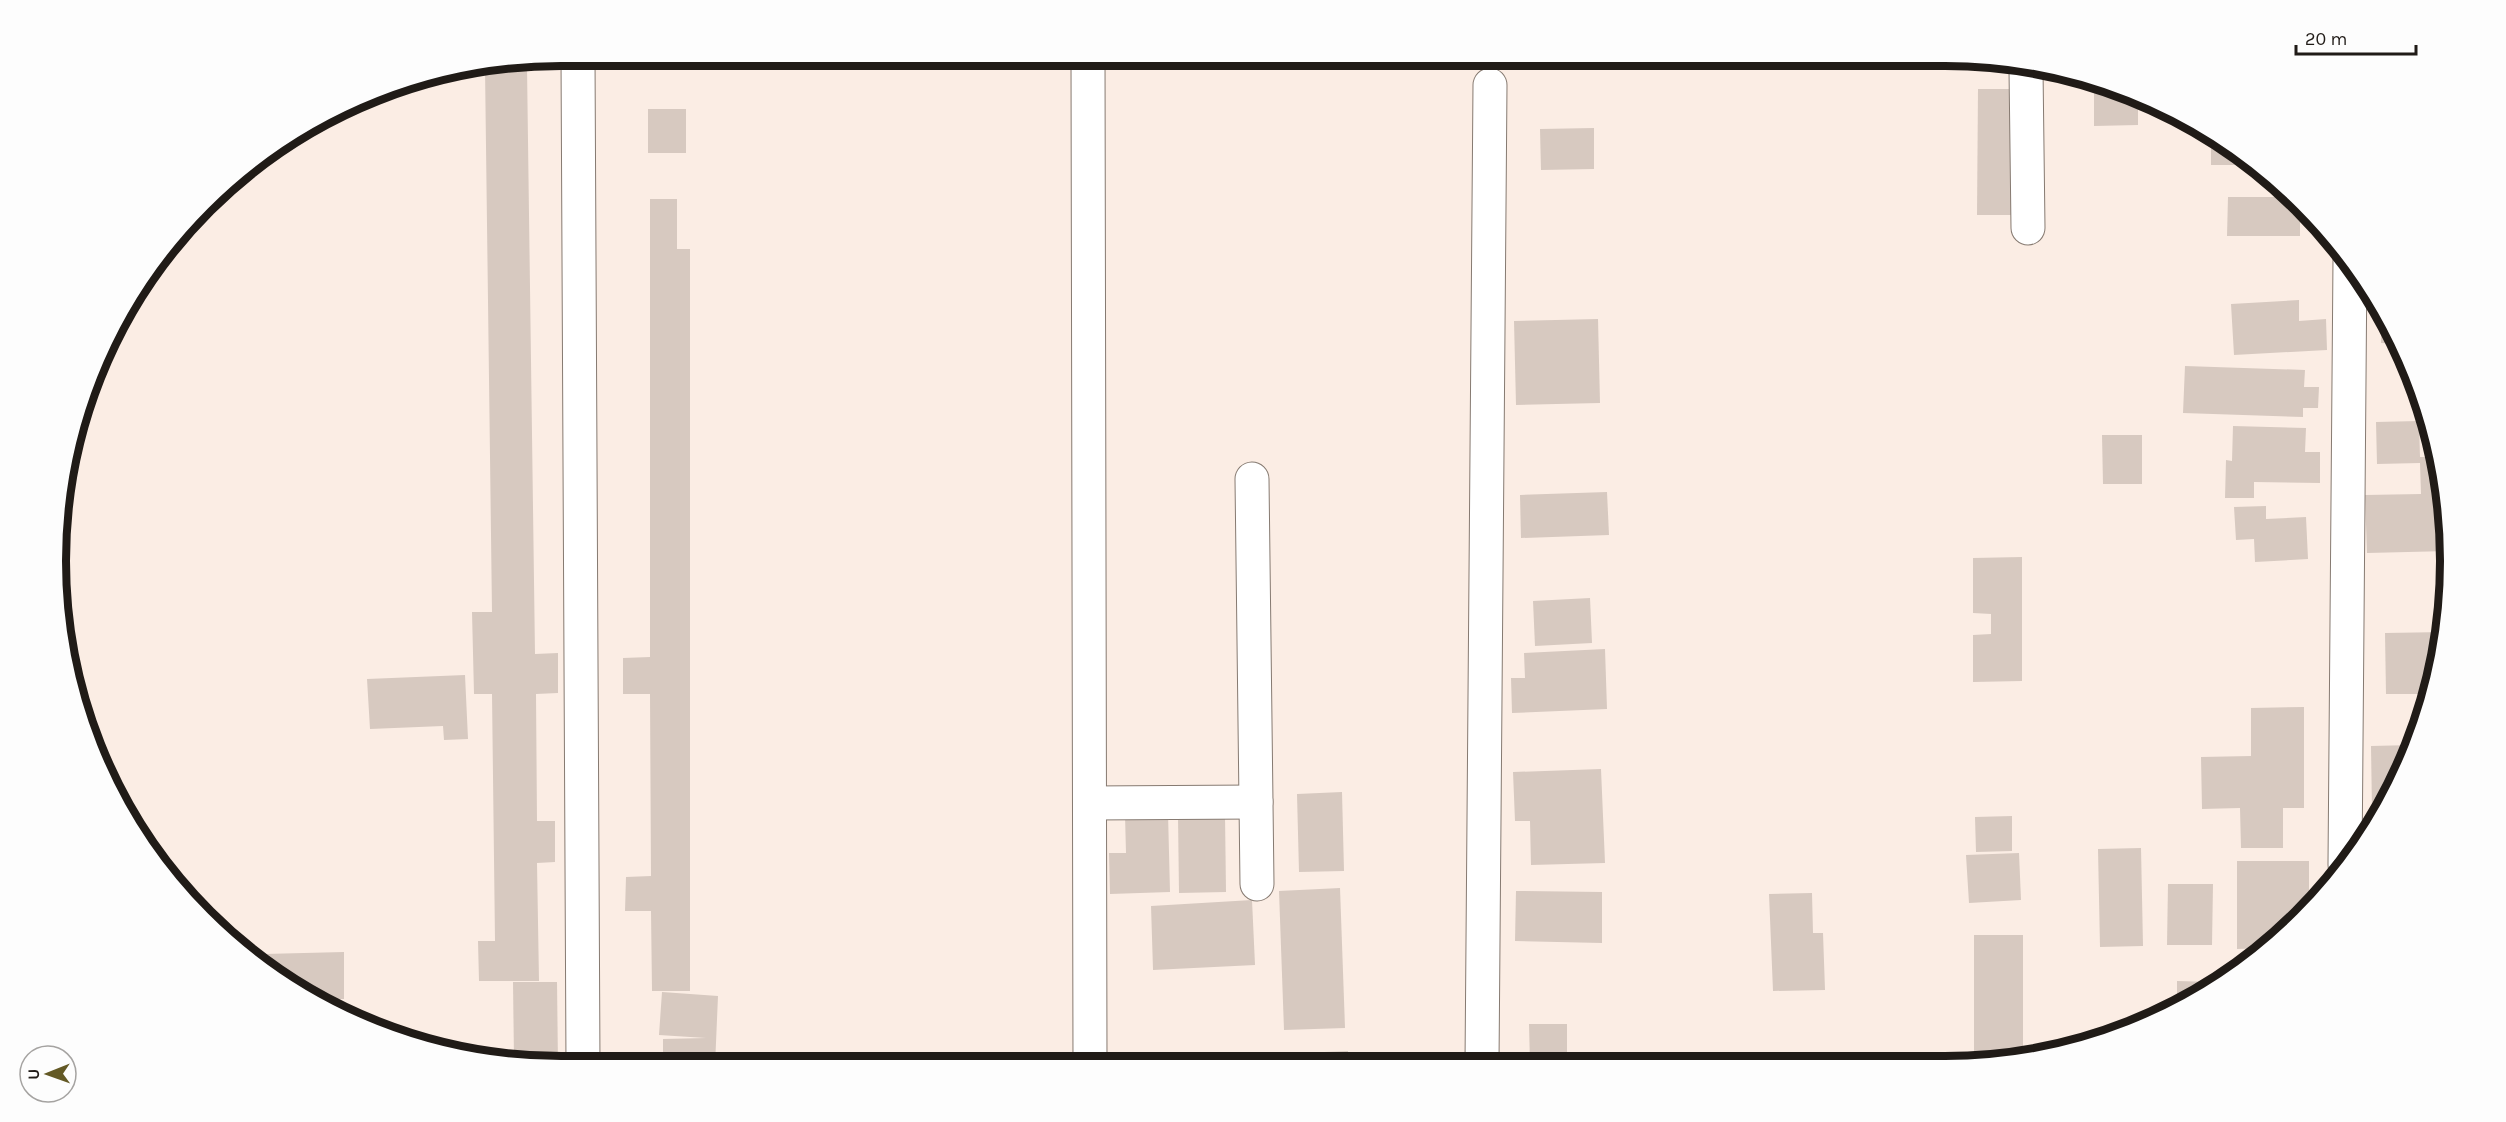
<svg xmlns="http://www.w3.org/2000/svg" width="2506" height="1122" viewBox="0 0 2506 1122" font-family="Karla,sans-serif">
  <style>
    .building { fill: #d7c9c0 }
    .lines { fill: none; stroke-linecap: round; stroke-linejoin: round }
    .minor-casing { stroke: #867a71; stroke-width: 35 }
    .minor { stroke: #fff; stroke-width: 33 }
    .rim { fill: none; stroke: #201b17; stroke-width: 8 }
  </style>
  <rect width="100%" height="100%" fill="#fbede4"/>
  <!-- building -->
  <g class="building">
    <polygon points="527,67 535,654 558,653 558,693 536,694 537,821 555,821 555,862 537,863 539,981 479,981 478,941 495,941 492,694 474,694 472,612 492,612 485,68"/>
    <polygon points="2094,80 2108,82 2138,96 2138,125 2094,126"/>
    <polygon points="1978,89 2021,89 2021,215 1977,215"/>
    <rect x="648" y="109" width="38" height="44"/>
    <polygon points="1594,128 1594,169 1541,170 1540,129"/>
    <polygon points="2211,133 2238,152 2257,165 2211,165"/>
    <polygon points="2228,197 2293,197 2300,204 2300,236 2227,236"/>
    <polygon points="650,199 677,199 677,249 690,249 690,991 652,991 651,911 625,911 626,877 651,876 650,694 623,694 623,658 650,657"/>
    <polygon points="2299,300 2299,321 2326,319 2327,350 2234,355 2231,304"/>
    <polygon points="2382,312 2399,338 2401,344 2381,343"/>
    <polygon points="1598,319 1600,403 1516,405 1514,321"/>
    <polygon points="2185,366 2305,370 2304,387 2319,387 2318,408 2303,408 2303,417 2183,413"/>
    <polygon points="2419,421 2420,457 2438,457 2449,528 2449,551 2367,553 2365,495 2421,494 2420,463 2377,464 2376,422"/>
    <polygon points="2233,426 2306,428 2305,452 2320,452 2320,483 2254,482 2254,498 2225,498 2226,460 2232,461"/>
    <polygon points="2102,435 2142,435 2142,484 2103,484"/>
    <polygon points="1607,492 1609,535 1521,538 1520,495"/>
    <polygon points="2266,506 2266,519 2306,517 2308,559 2255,562 2254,539 2236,540 2234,507"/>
    <polygon points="2022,557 2022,681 1973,682 1973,635 1991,634 1991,614 1973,613 1973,558"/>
    <polygon points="1590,598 1592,643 1535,646 1533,601"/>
    <polygon points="2445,632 2431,694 2386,694 2385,633"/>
    <polygon points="1605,649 1607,709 1512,713 1511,678 1525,678 1524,653"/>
    <polygon points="465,675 468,739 444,740 443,726 370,729 367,679"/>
    <polygon points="2304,707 2304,808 2283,808 2283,848 2241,848 2240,808 2202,809 2201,757 2251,756 2251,708"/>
    <polygon points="2413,745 2381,811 2372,811 2371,746"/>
    <polygon points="1601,769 1605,863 1531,865 1530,821 1515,821 1513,772"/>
    <polygon points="1342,792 1344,871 1299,872 1297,794"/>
    <polygon points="1168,813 1170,892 1110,894 1109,853 1126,853 1125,815"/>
    <polygon points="1225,815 1226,892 1179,893 1178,816"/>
    <polygon points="2012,816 2012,851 1976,852 1975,817"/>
    <polygon points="2141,848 2143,946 2100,947 2098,849"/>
    <polygon points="2019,853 2021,900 1969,903 1966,855"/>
    <polygon points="2237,861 2309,861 2309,906 2278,941 2267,948 2237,949"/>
    <polygon points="2168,884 2213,884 2212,945 2167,945"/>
    <polygon points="1340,888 1345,1028 1284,1030 1279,891"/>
    <polygon points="1516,891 1602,892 1602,943 1515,941"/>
    <polygon points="1812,893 1813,933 1823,933 1825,990 1773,991 1769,894"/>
    <polygon points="1252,900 1255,965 1153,970 1151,906"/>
    <polygon points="1974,935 2023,935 2023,1059 2011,1062 1974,1062"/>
    <polygon points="344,952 344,999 322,999 264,968 264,954"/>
    <polygon points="2177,981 2213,982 2177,1004"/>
    <polygon points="513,982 557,982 558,1066 514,1059"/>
    <polygon points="662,992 718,996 715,1066 663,1066 663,1039 706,1038 659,1035"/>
    <polygon points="1529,1024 1567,1024 1567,1063 1530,1064"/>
    <polygon points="1348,1051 1348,1064 1278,1064 1277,1054"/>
  </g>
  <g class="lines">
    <!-- minor casing -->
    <g class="minor-casing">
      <g id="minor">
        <polyline points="578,56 583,1066"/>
        <polyline points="1088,56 1090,1065"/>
        <polyline points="2026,69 2028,228"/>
        <polyline points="1252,479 1257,884"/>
        <polyline points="1090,803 1256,802"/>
        <polyline points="2345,865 2350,259"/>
        <polyline points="1482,1064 1490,85"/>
      </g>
    </g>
    <!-- minor -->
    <use href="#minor" class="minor"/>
  </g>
  <!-- crop -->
  <path d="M0 0H2506V1122H0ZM561 66H1945A495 495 0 0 1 2440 561V561A495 495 0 0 1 1945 1056H561A495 495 0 0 1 66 561V561A495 495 0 0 1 561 66Z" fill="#fdfdfd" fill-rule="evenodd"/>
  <path class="rim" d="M561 66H1945A495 495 0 0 1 2440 561V561A495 495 0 0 1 1945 1056H561A495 495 0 0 1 66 561V561A495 495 0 0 1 561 66Z"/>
  <!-- north arrow -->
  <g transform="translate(48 1074) rotate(269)"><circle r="28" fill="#fdfdfd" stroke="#a5a3a1" stroke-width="1.5"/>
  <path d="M0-4.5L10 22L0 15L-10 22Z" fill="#635925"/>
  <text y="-9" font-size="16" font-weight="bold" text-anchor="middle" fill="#201b17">U</text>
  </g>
  <!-- scale -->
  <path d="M2296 45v9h120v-9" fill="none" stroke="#201b17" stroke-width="3"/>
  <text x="2305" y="45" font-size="18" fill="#201b17" stroke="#fdfdfd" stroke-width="4.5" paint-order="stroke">20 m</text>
</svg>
